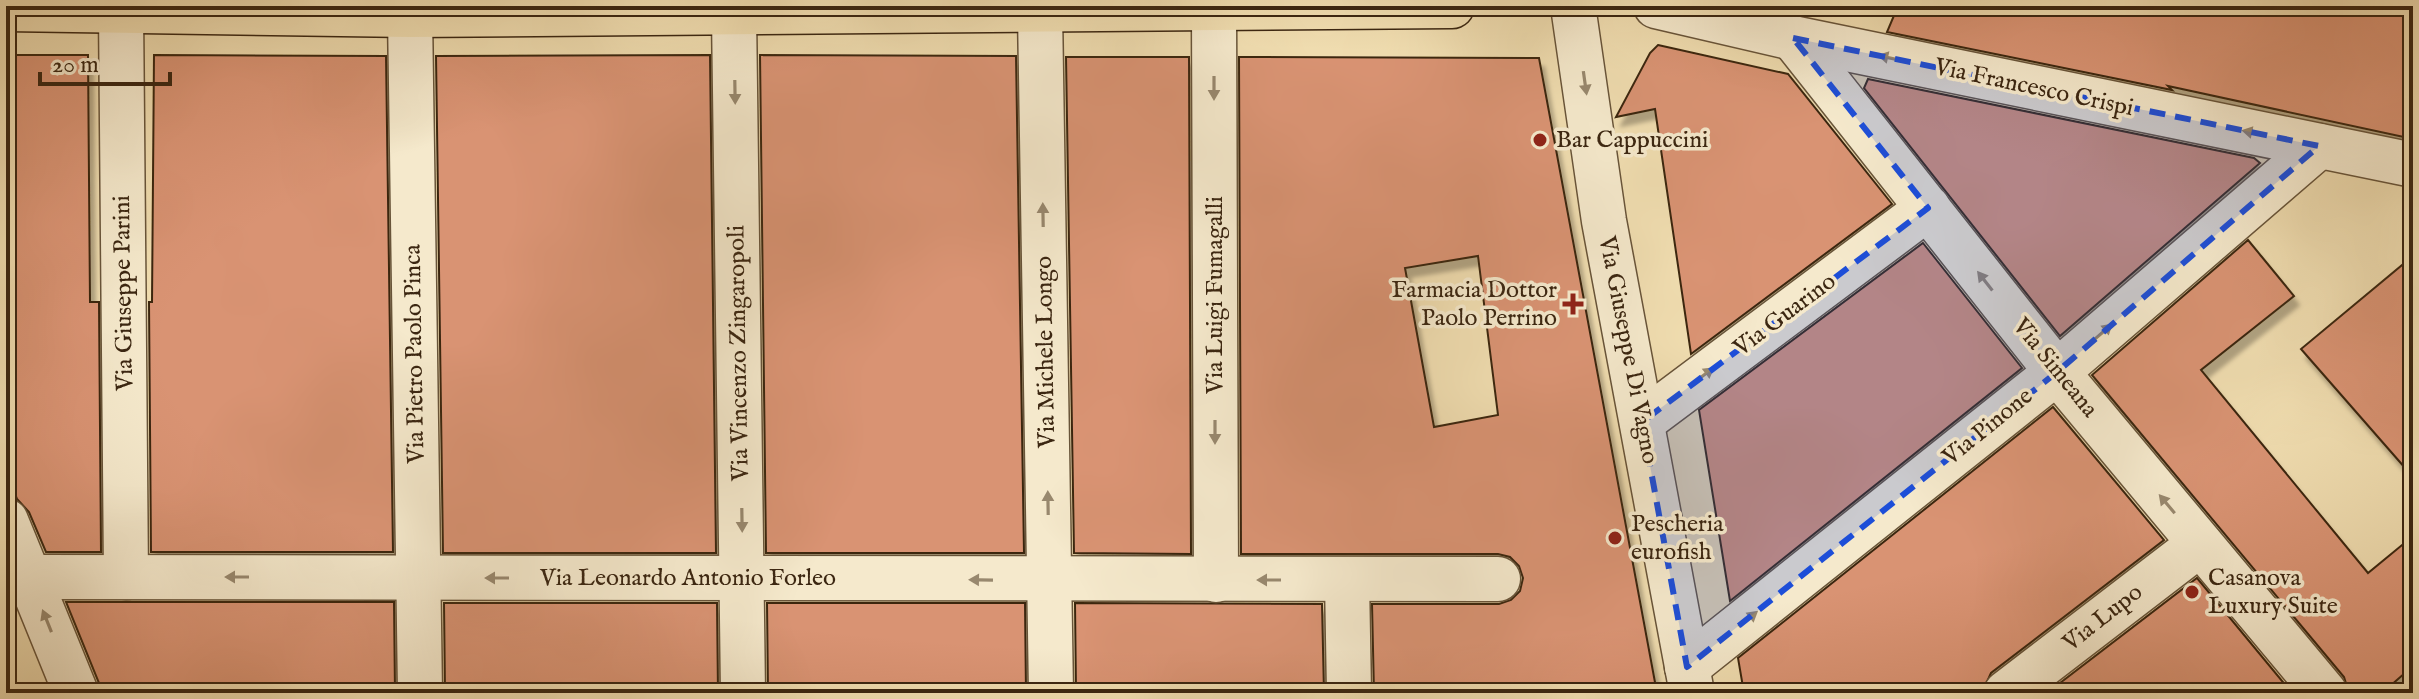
<svg xmlns="http://www.w3.org/2000/svg" width="2419" height="699" viewBox="0 0 2419 699" font-family="'IM FELL English',serif">
  <style>
    .building { fill: #d99373; stroke: #3b2611; stroke-width: 2; fill-rule: evenodd; filter: url(#shadow) }
    .lines { fill: none; stroke-linecap: round; stroke-linejoin: round }
    .minor-casing { stroke: #685439; stroke-width: 47 }
    .major-casing { stroke: #3b2611; stroke-width: 47 }
    .minor { stroke: #f5e9cc; stroke-width: 44 }
    .major { stroke: #f0ddb0; stroke-width: 44 }
    .oneway { fill: #98886e }
    .marked { fill: #1d4ed8; fill-opacity: 0.2; stroke: #1d4ed8; stroke-width: 6; stroke-dasharray: 16 10; stroke-linejoin: round }
    .poi-dot { fill: #8f2418; stroke: #f5e9cc; stroke-width: 3 }
    .labels { text-anchor: middle; dominant-baseline: central; stroke-width: 7; stroke-linejoin: round; paint-order: stroke }
    .street-label { font-size: 24px; fill: #3b2611; stroke: #f5e9cc }
    .poi-label { font-size: 24px; fill: #3b2611; stroke: #f5e9cc; text-anchor: start }
  </style>
  <defs>
    <filter id="shadow"><feDropShadow dx="5" dy="9" stdDeviation="2" flood-color="#0004"/></filter>
  </defs>
  <rect width="100%" height="100%" fill="#f0ddb0"/>
  <filter id="stains"><feTurbulence type="fractalNoise" baseFrequency=".0025" numOctaves="4"/><feColorMatrix values="0 0 0 0 .2 0 0 0 0 .09 0 0 0 0 .02 0 0 0 .5 -.17"/></filter>
  <radialGradient id="worn" r=".72"><stop offset=".6" stop-color="#630" stop-opacity="0"/><stop offset="1" stop-color="#630" stop-opacity=".3"/></radialGradient>
  <!-- building -->
  <g class="building">
    <polygon points="1898,6 2402,6 2413,48 2413,139 2168,86 2172,90 1887,32"/>
    <polygon points="1658,45 1788,74 1892,204 1691,354 1655,109 1616,117 1650,53"/>
    <polygon points="6,55 88,55 90,302 99,302 101,552 46,552 29,512 17,499 6,468"/>
    <polygon points="154,55 386,56 393,552 151,552 149,302 152,302"/>
    <polygon points="710,55 716,553 443,553 436,56"/>
    <polygon points="760,55 1016,56 1024,553 766,553"/>
    <polygon points="1066,57 1189,57 1191,554 1074,553"/>
    <path d="M1239,57L1539,58L1657,693H1374L1372,604H1499L1511,600L1520,591L1523,578L1519,566L1510,557L1498,554H1241ZM1478,256L1498,415L1434,427L1405,268Z"/>
    <polygon points="1868,79 2254,158 2260,163 2060,336 1864,88"/>
    <polygon points="2248,240 2294,296 2201,370 2368,573 2413,536 2413,666 2382,693 2349,693 2344,677 2092,375"/>
    <polygon points="1923,243 2022,368 1730,601 1699,410"/>
    <polygon points="2413,256 2413,477 2301,349"/>
    <polygon points="2053,407 2164,540 1991,673 1982,693 1744,693 1738,658"/>
    <polygon points="2197,578 2292,693 2047,693"/>
    <polygon points="66,602 394,602 395,693 103,693"/>
    <polygon points="444,603 717,603 718,693 445,693"/>
    <polygon points="767,603 1025,603 1026,693 768,693"/>
    <polygon points="1075,603 1322,604 1324,693 1076,693"/>
  </g>
  <g class="lines">
    <!-- minor casing -->
    <g class="minor-casing">
      <g id="minor">
        <polyline points="1573,6 1604,221 1692,693"/>
        <polyline points="1656,6 1793,38 2413,165"/>
        <polyline points="121,10 126,577"/>
        <polyline points="1214,10 1216,580"/>
        <polyline points="1040,12 1051,693"/>
        <polyline points="734,14 743,693"/>
        <polyline points="410,15 420,693"/>
        <polyline points="1793,38 2057,372 2325,693"/>
        <polyline points="1642,422 1928,208"/>
        <polyline points="6,521 76,693"/>
        <polyline points="29,577 1498,579"/>
        <polyline points="1347,580 1349,693"/>
        <polyline points="1687,667 2057,372 2319,146"/>
        <polyline points="2006,693 2200,544"/>
      </g>
    </g>
    <!-- major casing -->
    <g class="major-casing">
      <polyline id="major" points="6,9 410,15 1452,6"/>
    </g>
    <!-- minor -->
    <use href="#minor" class="minor"/>
    <!-- major -->
    <use href="#major" class="major"/>
  </g>
  <!-- one-way arrows -->
  <defs><path id="oneway-solid" d="M-6-.8H1V-3.2L6.5 0L1 3.2V.8H-6Z" transform="scale(2)"/></defs>
  <g class="oneway">
    <use href="#oneway-solid" transform="translate(1890 58) rotate(-168)"/>
    <use href="#oneway-solid" transform="translate(1585 83) rotate(82)"/>
    <use href="#oneway-solid" transform="translate(1214 88) rotate(90)"/>
    <use href="#oneway-solid" transform="translate(735 92) rotate(89)"/>
    <use href="#oneway-solid" transform="translate(2254 133) rotate(-168)"/>
    <use href="#oneway-solid" transform="translate(1043 215) rotate(-91)"/>
    <use href="#oneway-solid" transform="translate(1985 281) rotate(-128)"/>
    <use href="#oneway-solid" transform="translate(2103 332) rotate(-41)"/>
    <use href="#oneway-solid" transform="translate(1704 375) rotate(-37)"/>
    <use href="#oneway-solid" transform="translate(1215 432) rotate(90)"/>
    <use href="#oneway-solid" transform="translate(1048 503) rotate(-91)"/>
    <use href="#oneway-solid" transform="translate(2167 504) rotate(-130)"/>
    <use href="#oneway-solid" transform="translate(742 520) rotate(89)"/>
    <use href="#oneway-solid" transform="translate(237 577) rotate(-180)"/>
    <use href="#oneway-solid" transform="translate(497 578) rotate(180)"/>
    <use href="#oneway-solid" transform="translate(981 580) rotate(-179)"/>
    <use href="#oneway-solid" transform="translate(1269 580) rotate(180)"/>
    <use href="#oneway-solid" transform="translate(1748 619) rotate(-39)"/>
    <use href="#oneway-solid" transform="translate(47 621) rotate(-112)"/>
  </g>
  <!-- marked area -->
  <path class="marked" d="M1793,38L2319,146L2057,372L1687,667L1642,422L1928,208Z"/>
  <!-- markers -->
  <g class="poi-dot">
    <circle cx="1540" cy="140" r="8"/>
    <path d="M1569 292h8v8h8v8h-8v8h-8v-8h-8v-8h8z"/>
    <circle cx="1615" cy="538" r="8"/>
    <circle cx="2192" cy="592" r="8"/>
  </g>
  <g class="labels">
    <!-- street labels -->
    <g class="street-label">
      <text transform="translate(2034 88) rotate(12)">Via Francesco Crispi</text>
      <text transform="translate(124 293) rotate(-91)">Via Giuseppe Parini</text>
      <text transform="translate(1215 295) rotate(-90)">Via Luigi Fumagalli</text>
      <text transform="translate(1785 315) rotate(-37)">Via Guarino</text>
      <text transform="translate(1628 350) rotate(79)">Via Giuseppe Di Vagno</text>
      <text transform="translate(1046 352) rotate(-91)">Via Michele Longo</text>
      <text transform="translate(739 353) rotate(-91)">Via Vincenzo Zingaropoli</text>
      <text transform="translate(415 354) rotate(-91)">Via Pietro Paolo Pinca</text>
      <text transform="translate(2055 368) rotate(51)">Via Simeana</text>
      <text transform="translate(1988 427) rotate(-39)">Via Pinone</text>
      <text x="688" y="578">Via Leonardo Antonio Forleo</text>
      <text transform="translate(2103 618) rotate(-38)">Via Lupo</text>
    </g>
    <!-- poi labels -->
    <g class="poi-label">
      <text x="1556" y="140">Bar Cappuccini</text>
      <text x="1557" y="290" text-anchor="end">Farmacia Dottor<tspan x="1557" dy="28">Paolo Perrino</tspan></text>
      <text x="1631" y="524">Pescheria<tspan x="1631" dy="28">eurofish</tspan></text>
      <text x="2208" y="578">Casanova<tspan x="2208" dy="28">Luxury Suite</tspan></text>
    </g>
  </g>
  <!-- margin -->
  <rect width="2419" height="699" fill="none" stroke="#f0ddb0" stroke-width="32"/>
  <rect x="8" y="8" width="2403" height="683" fill="none" stroke="#3b2611" stroke-width="4"/>
  <rect x="16" y="16" width="2387" height="667" fill="none" stroke="#3b2611" stroke-width="2"/>
  <!-- scale -->
  <path d="M40 72v12h130v-12" fill="none" stroke="#3b2611" stroke-width="4"/>
  <text x="52" y="72" font-size="24" fill="#3b2611" stroke="#f5e9cc" stroke-width="6" paint-order="stroke">20 m</text>
  <rect width="100%" height="100%" filter="url(#stains)"/>
  <rect width="100%" height="100%" fill="url(#worn)"/>
</svg>
